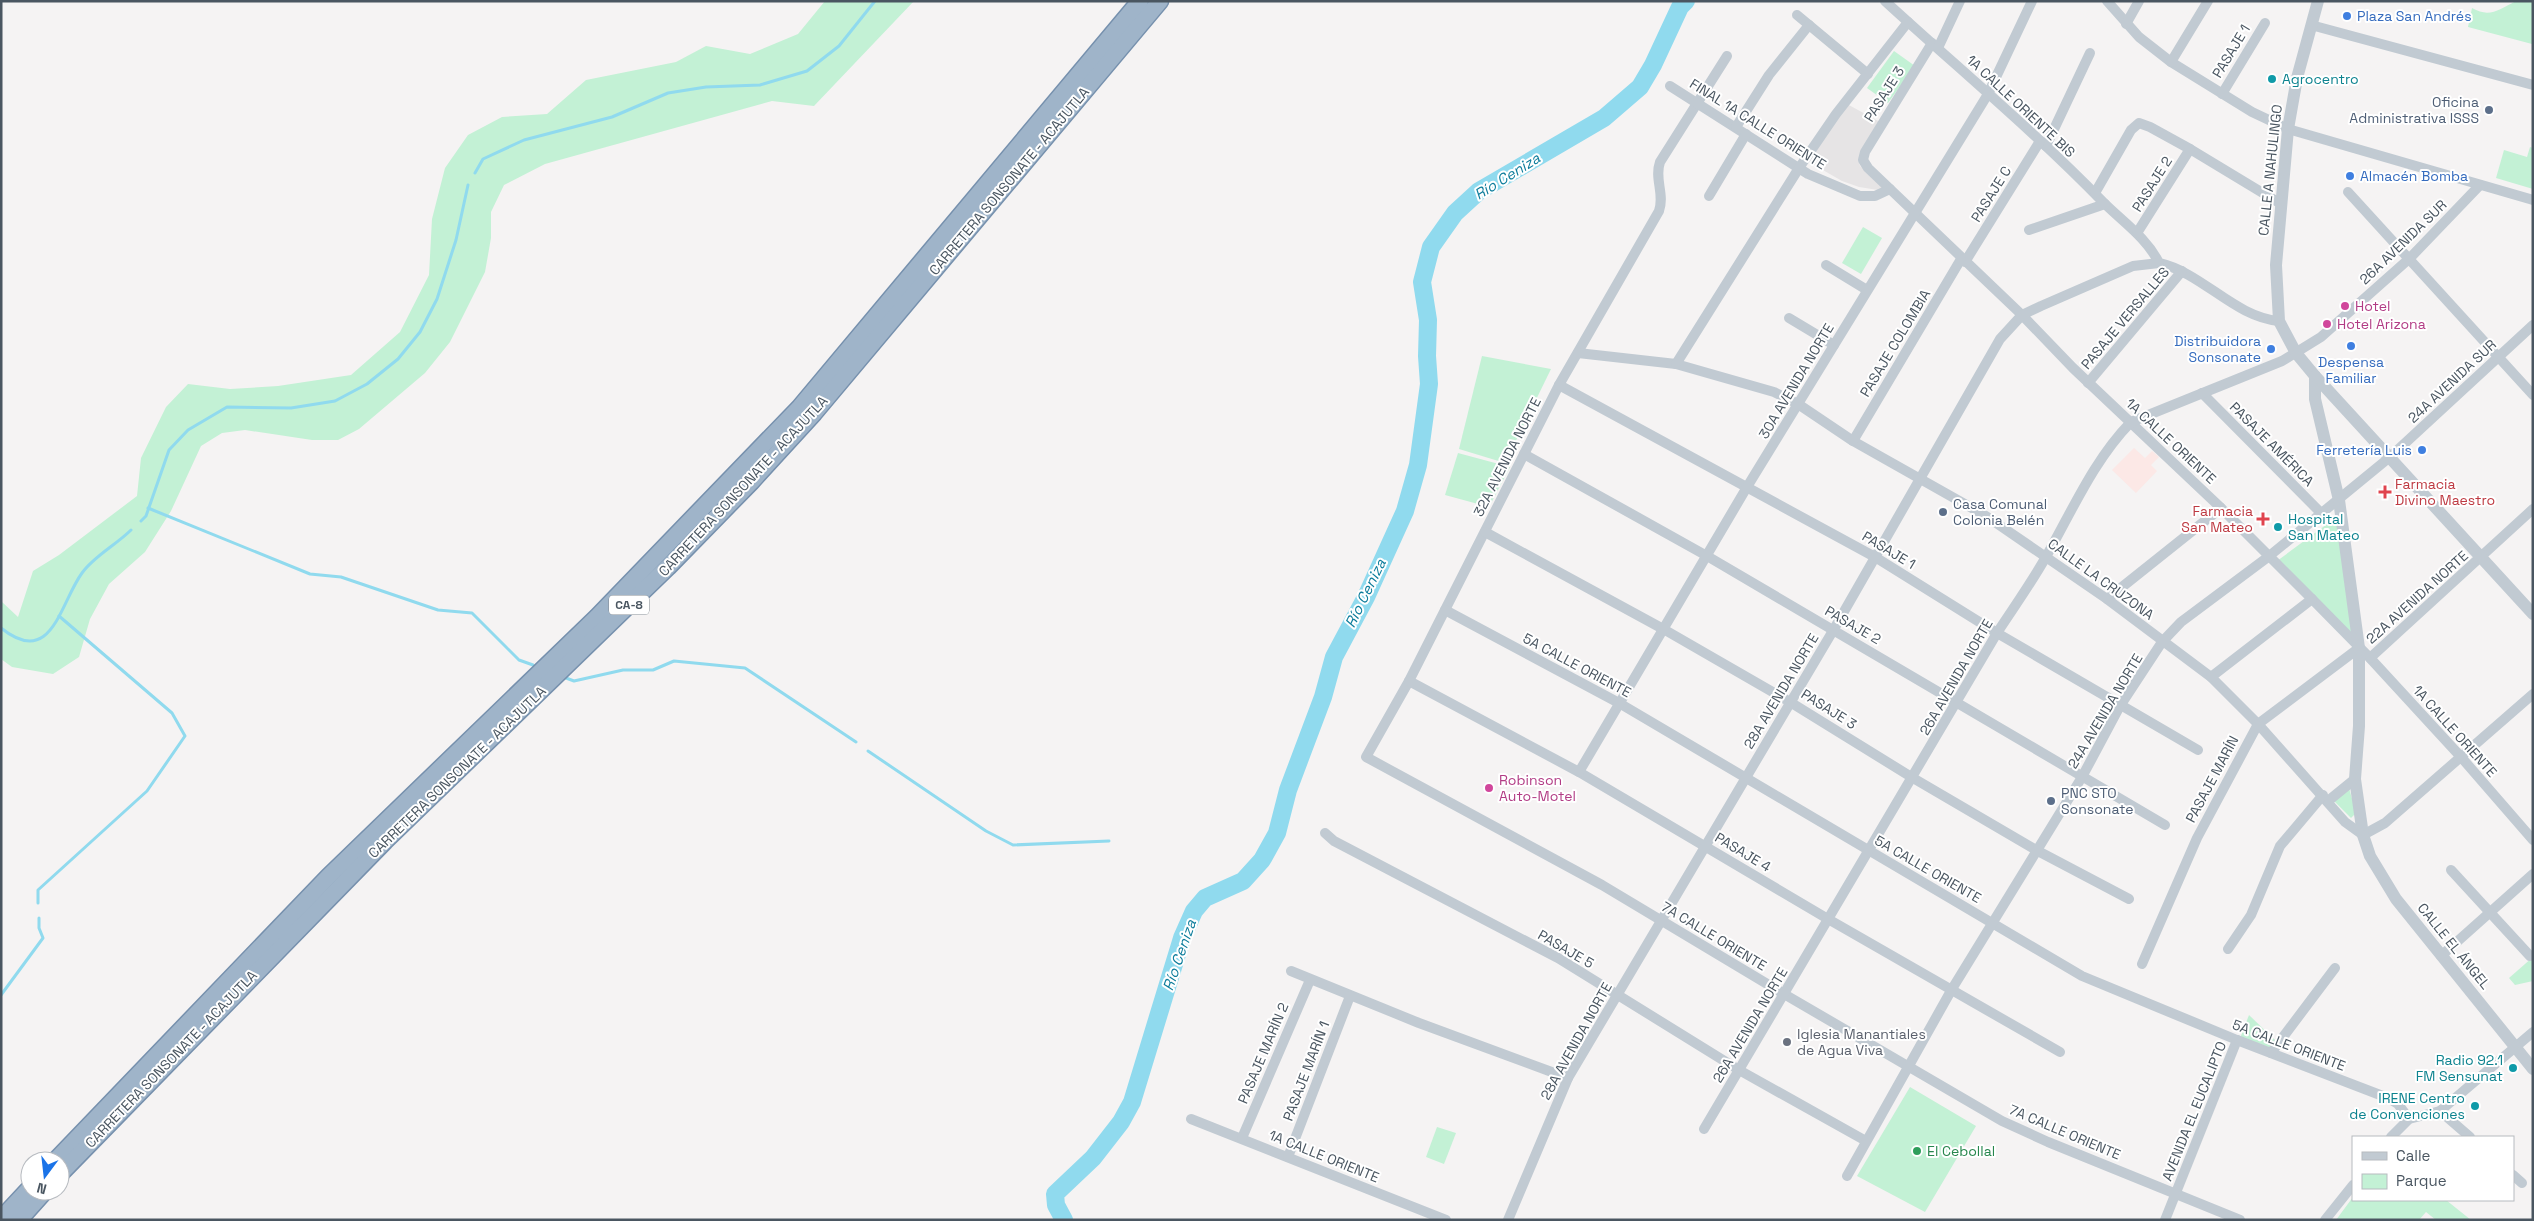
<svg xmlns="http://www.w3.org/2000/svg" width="2534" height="1221" viewBox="0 0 2534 1221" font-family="'Space Grotesk',sans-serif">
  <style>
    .education { fill: #e6e4e5 }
    .medical { fill: #fce8e6 }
    .green { fill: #c3f1d5 }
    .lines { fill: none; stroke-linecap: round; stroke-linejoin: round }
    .stream { stroke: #90daee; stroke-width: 3 }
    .river { stroke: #90daee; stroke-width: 18 }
    .trunk-casing { stroke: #7690ad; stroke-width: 19 }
    .minor { stroke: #c1cad2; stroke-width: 10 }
    .tertiary { stroke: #c1cad2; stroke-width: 12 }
    .trunk { stroke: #9fb4c9; stroke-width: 16 }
    .shop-dot { fill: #3f7fe0; stroke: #fff; stroke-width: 2 }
    .culture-dot { fill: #0f9aa8; stroke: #fff; stroke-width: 2 }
    .service-dot { fill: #5c6f8a; stroke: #fff; stroke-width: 2 }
    .hotel-dot { fill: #d1479c; stroke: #fff; stroke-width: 2 }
    .health-dot { fill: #e0444e; stroke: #fff; stroke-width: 2 }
    .worship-dot { fill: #6b7280; stroke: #fff; stroke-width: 2 }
    .leisure-dot { fill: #2e9e5b; stroke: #fff; stroke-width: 2 }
    .labels { text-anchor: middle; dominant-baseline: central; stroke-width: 4; stroke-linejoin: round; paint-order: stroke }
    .shield { fill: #fff; stroke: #808990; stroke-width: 1 }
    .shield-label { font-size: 12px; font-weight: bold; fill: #4a5661 }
    .shop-label { font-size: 14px; fill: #366cbe; stroke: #fff; text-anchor: start }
    .street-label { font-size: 14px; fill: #4a5661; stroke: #fff }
    .culture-label { font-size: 14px; fill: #0d838f; stroke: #fff; text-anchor: start }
    .service-label { font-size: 14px; fill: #4e5e75; stroke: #fff; text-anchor: start }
    .hotel-label { font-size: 14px; fill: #b23c85; stroke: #fff; text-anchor: start }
    .health-label { font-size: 14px; fill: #be3a42; stroke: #fff; text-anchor: start }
    .worship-label { font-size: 14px; fill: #5b616d; stroke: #fff; text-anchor: start }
    .leisure-label { font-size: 14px; fill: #27864d; stroke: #fff; text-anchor: start }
    .water-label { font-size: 15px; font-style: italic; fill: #0c7c9b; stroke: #fff }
  </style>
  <rect width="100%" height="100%" fill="#f5f3f3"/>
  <!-- education -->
  <polygon class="education" points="1847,104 1880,122 1858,160 1860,166 1885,188 1878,190 1859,187 1842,181 1809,162"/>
  <!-- medical -->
  <polygon class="medical" points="2134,448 2145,458 2152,451 2159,457 2151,465 2157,471 2136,493 2112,470"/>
  <!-- green -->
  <g class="green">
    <polygon points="825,1 914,1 814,106 772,101 545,164 504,185 491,212 491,238 485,272 450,342 425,373 359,429 338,440 312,440 245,430 222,433 201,446 171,511 145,552 109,584 90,619 79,657 53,674 12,667 1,659 1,601 18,617 33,571 59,555 137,496 141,458 166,407 188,384 230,389 278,386 351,375 400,332 429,275 432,219 445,168 468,135 502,117 547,114 586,80 676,62 706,46 750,54 798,34"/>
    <path d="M2516,1H2533L2532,44L2468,27L2472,8C2489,18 2499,10 2516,1Z"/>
    <polygon points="1894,51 1915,66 1888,103 1867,88"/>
    <polygon points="2530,147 2533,148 2533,189 2496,178 2504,150 2527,157"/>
    <polygon points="1863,227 1882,238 1861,274 1842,263"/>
    <polygon points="1482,356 1551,369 1505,463 1459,449"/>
    <polygon points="1458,453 1510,467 1489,507 1445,495"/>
    <polygon points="2338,516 2354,636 2277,561"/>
    <polygon points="2349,788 2356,813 2351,818 2333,800"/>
    <polygon points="2533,957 2533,981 2515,985 2509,978"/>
    <polygon points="2249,1015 2278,1043 2271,1053 2239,1041"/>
    <polygon points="1910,1087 1976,1126 1925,1212 1857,1176"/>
    <polygon points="1437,1127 1456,1133 1444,1164 1426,1157"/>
    <polygon points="2353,1197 2353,1200 2446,1200 2471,1220 2436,1220 2426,1212 2419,1220 2336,1220"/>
  </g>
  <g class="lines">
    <!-- stream -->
    <g class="stream">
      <polyline points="475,173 483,159 524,140 612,117 668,93 706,87 760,85 807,71 839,46 875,1"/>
      <polyline points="148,508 310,574 341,577 438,610 472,613 519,660 533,665"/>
      <polyline points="141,521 146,516 169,450 188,430 227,407 291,408 335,401 367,384 398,359 420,332 437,299 456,240 468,185"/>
      <path d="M1,628C52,669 60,603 82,573C94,556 116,545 131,530"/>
      <polyline points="566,678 574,681 623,670 653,670 674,661 745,668 856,742"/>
      <polyline points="868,751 986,831 1013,845 1109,841"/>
      <polyline points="38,903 38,890 147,791 185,736 172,713 59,616"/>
      <polyline points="1,995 43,938 39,928 39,918"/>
    </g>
    <!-- river -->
    <polyline class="river" points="1064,1220 1056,1205 1055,1194 1093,1158 1121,1122 1132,1102 1182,938 1194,911 1205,898 1243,881 1262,860 1277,833 1288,790 1323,697 1334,657 1366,597 1405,511 1418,465 1429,384 1427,356 1428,320 1422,282 1431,247 1455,213 1479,191 1604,118 1640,87 1653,65 1680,7 1686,1"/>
    <!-- trunk casing -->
    <g class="trunk-casing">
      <g id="trunk">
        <polyline points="55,1161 328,877 597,617 800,407 1140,1"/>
        <polyline points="60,1174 385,841 668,567 751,482 814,413 1160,1"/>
        <polyline points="1,1219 30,1188"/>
        <polyline points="19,1220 45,1191"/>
      </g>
    </g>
    <!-- minor -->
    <g class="minor">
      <path d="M1885,1C1958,68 2034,131 2103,202C2123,222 2147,238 2159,263C2203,273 2234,317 2279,321"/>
      <polyline points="2107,1 2139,37 2171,62 2252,112 2288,129 2533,200"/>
      <polyline points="1797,15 1868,74"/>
      <polyline points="2126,24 2139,1"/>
      <polyline points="2311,25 2533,85"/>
      <polyline points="1932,43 1865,152 1863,160 1868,168 2022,315 2073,368 2221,508 2312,599 2370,658 2461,757 2533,840"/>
      <polyline points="1938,48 1960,1"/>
      <path d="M1727,56L1660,162C1654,179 1665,194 1659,211L1559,385L1409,681L1366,757L1602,885L1784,994L2002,1121L2048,1142L2240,1220"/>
      <polyline points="2171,62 2208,1"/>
      <polyline points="1670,86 1808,174 1860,196 1875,196 1890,189"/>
      <polyline points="2222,94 2265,23"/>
      <polyline points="1736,127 1769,75 1809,25"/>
      <polyline points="2046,146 2090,53"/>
      <polyline points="2348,192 2533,395"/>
      <polyline points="2095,193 2131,130 2139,123 2150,127 2190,149 2281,204"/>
      <polyline points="1709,196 1746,134"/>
      <polyline points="2029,230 2105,204"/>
      <polyline points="2137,233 2190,149"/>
      <polyline points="1965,262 2040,141"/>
      <polyline points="1826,265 1867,290"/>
      <polyline points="1789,318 1834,345"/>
      <polyline points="1578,353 1676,364 1774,392 1798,404 1853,441 1986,516 2107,599 2211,677 2258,724 2345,822 2363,835 2385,823 2533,694"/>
      <polyline points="1676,364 1799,168 1836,114 1908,22"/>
      <polyline points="2088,383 2182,271"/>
      <polyline points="1559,385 1875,557 1997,633 2198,750"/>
      <polyline points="2202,393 2322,514"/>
      <polyline points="1853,441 1961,259"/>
      <polyline points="1524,454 1707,556 2165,825"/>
      <polyline points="1485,532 1665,630 1790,702 1913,778 2036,850 2129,899"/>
      <polyline points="2107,599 2221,508"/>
      <polyline points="1445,610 1619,703 2082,976 2237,1040 2388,1098 2398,1104 2409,1119"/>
      <polyline points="2370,658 2533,509"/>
      <polyline points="2211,677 2312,599"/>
      <polyline points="1409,681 1579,772 1828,919 2060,1052"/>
      <polyline points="1579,772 1747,487 1988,94 2032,1"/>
      <polyline points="2328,801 2355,779"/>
      <polyline points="1325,833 1334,841 1558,958 1739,1070 1866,1141"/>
      <polyline points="2451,870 2530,956"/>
      <polyline points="2228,949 2251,915 2280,846 2323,795"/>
      <polyline points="2441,956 2533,874"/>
      <polyline points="2142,964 2197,838 2258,724 2359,648"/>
      <polyline points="1291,971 1419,1023 1568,1078"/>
      <polyline points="2271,1053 2335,968"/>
      <polyline points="2440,1111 2470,1137"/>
      <polyline points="1191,1119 1446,1220"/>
      <path d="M1704,1129L1997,633C2014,607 2032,582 2047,555C2073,509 2094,460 2131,422L2282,361L2321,337L2410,258L2480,185"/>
      <polyline points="2391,1137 2409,1119 2440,1111 2533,1032"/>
      <polyline points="1242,1138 1310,980"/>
      <polyline points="1288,1157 1350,996"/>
      <polyline points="2513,1175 2522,1183"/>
      <polyline points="1847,1176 1952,989 2082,777 2120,706 2162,642 2181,622 2268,557 2390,457 2533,325"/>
      <polyline points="1508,1220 1568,1078 1834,629 2000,339 2022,315 2041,306 2133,266 2159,263"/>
      <polyline points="2165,1220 2237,1040"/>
      <polyline points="2325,1220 2353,1185"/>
    </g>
    <!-- tertiary -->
    <g class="tertiary">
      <polyline points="2318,1 2297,78 2288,129 2276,265 2279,321 2296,353 2315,376 2533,614"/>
      <polyline points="2315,376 2315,399 2339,500 2359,648 2359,726 2355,779 2363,835 2370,856 2396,899 2533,1069"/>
    </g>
    <!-- trunk -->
    <use href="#trunk" class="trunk"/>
  </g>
  <!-- markers -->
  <g class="shop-dot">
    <circle cx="2347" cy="16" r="5"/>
    <circle cx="2350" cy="176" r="5"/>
    <circle cx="2351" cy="346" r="5"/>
    <circle cx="2271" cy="349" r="5"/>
    <circle cx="2422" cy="450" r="5"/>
  </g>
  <g class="culture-dot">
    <circle cx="2272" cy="79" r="5"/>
    <circle cx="2278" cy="527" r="5"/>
    <circle cx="2513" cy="1068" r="5"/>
    <circle cx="2475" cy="1106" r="5"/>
  </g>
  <g class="service-dot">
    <circle cx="2489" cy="110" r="5"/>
    <circle cx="1943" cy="512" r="5"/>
    <circle cx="2051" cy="801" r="5"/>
  </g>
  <g class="hotel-dot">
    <circle cx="2345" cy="306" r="5"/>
    <circle cx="2327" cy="324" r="5"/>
    <circle cx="1489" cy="788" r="5"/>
  </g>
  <g class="health-dot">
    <path d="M2382.5 484.5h5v5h5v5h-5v5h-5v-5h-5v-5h5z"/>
    <path d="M2260.5 511.5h5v5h5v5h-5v5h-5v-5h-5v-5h5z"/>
  </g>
  <circle class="worship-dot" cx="1787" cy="1042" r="5"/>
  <circle class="leisure-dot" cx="1917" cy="1151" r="5"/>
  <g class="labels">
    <!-- shield labels -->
    <rect class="shield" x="609" y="595.5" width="40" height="19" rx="4"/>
    <g class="shield-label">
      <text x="629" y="605">CA-8</text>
    </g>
    <!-- shop labels -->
    <g class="shop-label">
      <text x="2357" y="16">Plaza San Andrés</text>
      <text x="2360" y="176">Almacén Bomba</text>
      <text x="2261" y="341" text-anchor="end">Distribuidora<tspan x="2261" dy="16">Sonsonate</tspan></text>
      <text x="2351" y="362" text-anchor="middle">Despensa<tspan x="2351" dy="16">Familiar</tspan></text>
      <text x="2412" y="450" text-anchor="end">Ferretería Luis</text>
    </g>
    <!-- street labels -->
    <g class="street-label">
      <text transform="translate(2231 51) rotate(-59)">PASAJE 1</text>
      <text transform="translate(1884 94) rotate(-58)">PASAJE 3</text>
      <text transform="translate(2021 106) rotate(43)">1A CALLE ORIENTE BIS</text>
      <text transform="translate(1758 124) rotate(32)">FINAL 1A CALLE ORIENTE</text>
      <text transform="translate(2270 170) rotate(-84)">CALLE A NAHULINGO</text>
      <text transform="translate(1009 181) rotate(-50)">CARRETERA SONSONATE - ACAJUTLA</text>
      <text transform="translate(2152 184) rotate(-58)">PASAJE 2</text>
      <text transform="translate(1991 194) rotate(-58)">PASAJE C</text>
      <text transform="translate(2403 242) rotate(-44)">26A AVENIDA SUR</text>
      <text transform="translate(2125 318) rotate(-50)">PASAJE VERSALLES</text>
      <text transform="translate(1895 343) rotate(-59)">PASAJE COLOMBIA</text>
      <text transform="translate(1796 381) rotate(-59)">30A AVENIDA NORTE</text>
      <text transform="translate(2452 381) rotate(-43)">24A AVENIDA SUR</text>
      <text transform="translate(2171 441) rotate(43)">1A CALLE ORIENTE</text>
      <text transform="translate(2272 444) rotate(45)">PASAJE AMÉRICA</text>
      <text transform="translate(1507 457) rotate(-63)">32A AVENIDA NORTE</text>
      <text transform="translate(743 486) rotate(-47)">CARRETERA SONSONATE - ACAJUTLA</text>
      <text transform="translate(1889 550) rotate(31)">PASAJE 1</text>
      <text transform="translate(2101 579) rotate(36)">CALLE LA CRUZONA</text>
      <text transform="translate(2417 597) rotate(-42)">22A AVENIDA NORTE</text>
      <text transform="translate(1853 625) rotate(30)">PASAJE 2</text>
      <text transform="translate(1577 665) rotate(28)">5A CALLE ORIENTE</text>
      <text transform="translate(1956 677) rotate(-60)">26A AVENIDA NORTE</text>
      <text transform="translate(1781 691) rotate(-59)">28A AVENIDA NORTE</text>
      <text transform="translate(1829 709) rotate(32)">PASAJE 3</text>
      <text transform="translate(2105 711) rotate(-59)">24A AVENIDA NORTE</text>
      <text transform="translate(2455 731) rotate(48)">1A CALLE ORIENTE</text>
      <text transform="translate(457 772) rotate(-44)">CARRETERA SONSONATE - ACAJUTLA</text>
      <text transform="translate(2212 779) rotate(-62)">PASAJE MARÍN</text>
      <text transform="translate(1743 852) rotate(31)">PASAJE 4</text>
      <text transform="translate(1928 869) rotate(30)">5A CALLE ORIENTE</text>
      <text transform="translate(1714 936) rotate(31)">7A CALLE ORIENTE</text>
      <text transform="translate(2454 946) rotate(51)">CALLE EL ÁNGEL</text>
      <text transform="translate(1566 949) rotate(30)">PASAJE 5</text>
      <text transform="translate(1750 1025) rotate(-59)">26A AVENIDA NORTE</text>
      <text transform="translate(1576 1041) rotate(-61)">28A AVENIDA NORTE</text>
      <text transform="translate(2289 1045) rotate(21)">5A CALLE ORIENTE</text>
      <text transform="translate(1263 1053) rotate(-67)">PASAJE MARÍN 2</text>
      <text transform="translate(171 1059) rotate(-46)">CARRETERA SONSONATE - ACAJUTLA</text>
      <text transform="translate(1306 1071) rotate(-69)">PASAJE MARÍN 1</text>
      <text transform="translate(2194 1111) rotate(-68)">AVENIDA EL EUCALIPTO</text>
      <text transform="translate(2065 1132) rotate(23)">7A CALLE ORIENTE</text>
      <text transform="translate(1324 1156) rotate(22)">1A CALLE ORIENTE</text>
    </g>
    <!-- culture labels -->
    <g class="culture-label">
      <text x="2282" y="79">Agrocentro</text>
      <text x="2288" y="519">Hospital<tspan x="2288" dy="16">San Mateo</tspan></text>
      <text x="2503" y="1060" text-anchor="end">Radio 92.1<tspan x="2503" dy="16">FM Sensunat</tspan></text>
      <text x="2465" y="1098" text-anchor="end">IRENE Centro<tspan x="2465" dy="16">de Convenciones</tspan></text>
    </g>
    <!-- service labels -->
    <g class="service-label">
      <text x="2479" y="102" text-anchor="end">Oficina<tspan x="2479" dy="16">Administrativa ISSS</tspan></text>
      <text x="1953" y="504">Casa Comunal<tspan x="1953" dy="16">Colonia Belén</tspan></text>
      <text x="2061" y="793">PNC STO<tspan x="2061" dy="16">Sonsonate</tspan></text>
    </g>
    <!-- hotel labels -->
    <g class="hotel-label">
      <text x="2355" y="306">Hotel</text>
      <text x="2337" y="324">Hotel Arizona</text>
      <text x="1499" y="780">Robinson<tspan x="1499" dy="16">Auto-Motel</tspan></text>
    </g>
    <!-- health labels -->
    <g class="health-label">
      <text x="2395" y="484">Farmacia<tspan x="2395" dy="16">Divino Maestro</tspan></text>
      <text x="2253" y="511" text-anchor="end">Farmacia<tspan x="2253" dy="16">San Mateo</tspan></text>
    </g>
    <!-- worship labels -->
    <g class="worship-label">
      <text x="1797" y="1034">Iglesia Manantiales<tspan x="1797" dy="16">de Agua Viva</tspan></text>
    </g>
    <!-- leisure labels -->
    <g class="leisure-label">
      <text x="1927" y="1151">El Cebollal</text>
    </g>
    <!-- water labels -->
    <g class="water-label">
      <text transform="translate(1507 176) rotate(-32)">Río Ceniza</text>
      <text transform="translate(1365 593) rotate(-64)">Río Ceniza</text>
      <text transform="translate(1179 955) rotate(-71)">Río Ceniza</text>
    </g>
  </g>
  <!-- border -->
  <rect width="2534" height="1221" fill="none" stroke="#4a5661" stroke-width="5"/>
  <!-- legend -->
  <rect x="2352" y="1136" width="162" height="65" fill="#ffffff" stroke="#b7bbc0"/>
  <rect x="2362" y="1152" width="25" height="8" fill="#c1cad2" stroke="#b7bbc0"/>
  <text x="2396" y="1161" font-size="15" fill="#4a5661">Calle</text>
  <rect x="2362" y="1174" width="25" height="15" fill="#c3f1d5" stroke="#b7bbc0"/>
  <text x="2396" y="1186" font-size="15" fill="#4a5661">Parque</text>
  <!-- north arrow -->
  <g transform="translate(45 1176) rotate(195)"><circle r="24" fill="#ffffff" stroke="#b7bbc0"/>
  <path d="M0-4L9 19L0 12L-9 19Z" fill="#1a73e8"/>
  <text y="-8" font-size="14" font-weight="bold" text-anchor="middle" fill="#4a5661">N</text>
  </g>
</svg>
